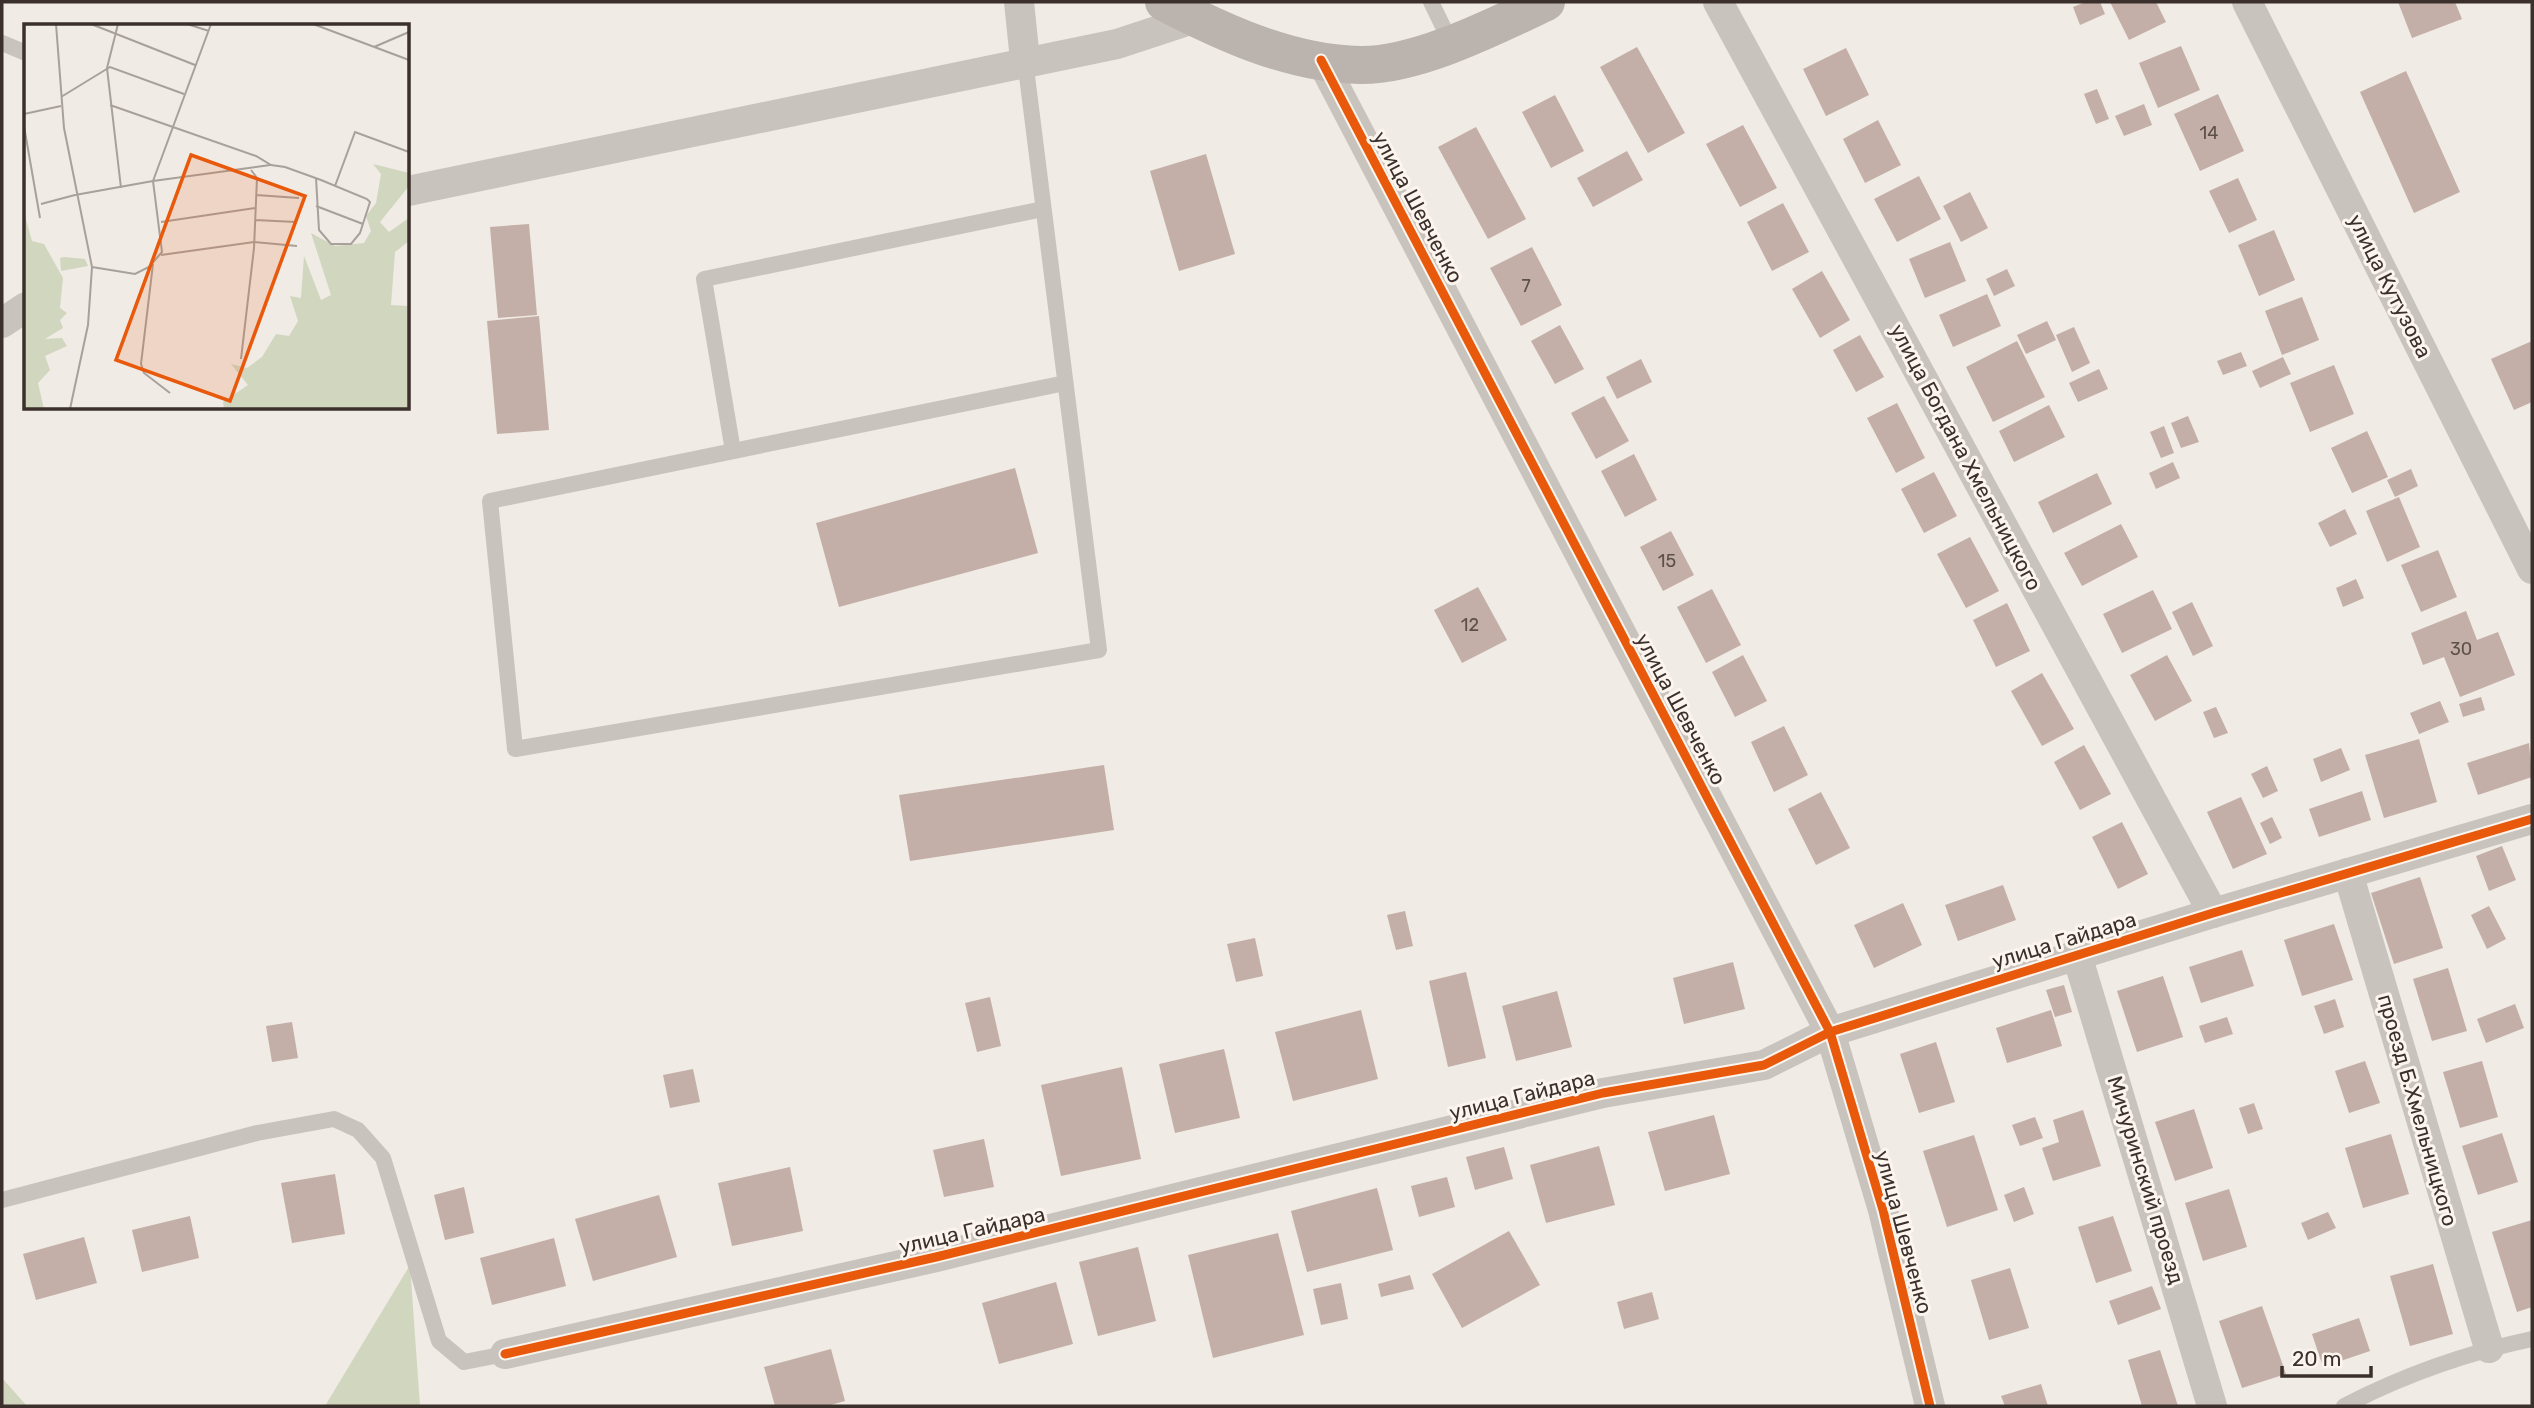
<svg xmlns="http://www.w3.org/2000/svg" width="2534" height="1408" viewBox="0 0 2534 1408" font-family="Rubik,sans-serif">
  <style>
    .green { fill: #d1d6bf }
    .building { fill: #c3afa7 }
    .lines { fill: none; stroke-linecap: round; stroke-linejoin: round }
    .service { stroke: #c9c3be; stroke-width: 16 }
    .minor { stroke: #c9c3be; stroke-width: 30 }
    .secondary { stroke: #bab3ae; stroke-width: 38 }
    .cycleway-casing { stroke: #fbf5ee; stroke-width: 13 }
    .cycleway { stroke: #e8590c; stroke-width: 9 }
    .labels { text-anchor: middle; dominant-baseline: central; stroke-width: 6; stroke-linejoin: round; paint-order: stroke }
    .number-label { font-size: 18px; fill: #5d504a }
    .street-label { font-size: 21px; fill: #3b302b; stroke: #fbf5ee }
    .inset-road { fill: none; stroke: #a8a09b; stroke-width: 2 }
    .view { fill: #e8590c; fill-opacity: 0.15; stroke: #e8590c; stroke-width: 3.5 }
    .inset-edge { fill: none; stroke: #3b302b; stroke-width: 3.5 }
  </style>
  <rect width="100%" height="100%" fill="#f0ebe5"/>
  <!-- green -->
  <g class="green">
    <polygon points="410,1265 420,1406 325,1406"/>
    <polygon points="2,1378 27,1406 2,1406"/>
  </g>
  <!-- building -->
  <g class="building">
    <polygon points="2086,2 2100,2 2105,14 2080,25 2073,7"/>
    <polygon points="2110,2 2156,2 2166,22 2129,40"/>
    <polygon points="2398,2 2455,2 2462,19 2412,38"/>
    <polygon points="2181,46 2200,90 2158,108 2139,63"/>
    <polygon points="1637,47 1685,133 1648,153 1600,67"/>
    <polygon points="1846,48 1869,95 1826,116 1803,69"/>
    <polygon points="2406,71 2460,192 2414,213 2360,92"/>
    <polygon points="2097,89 2109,119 2096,124 2084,94"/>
    <polygon points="2218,94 2244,151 2200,171 2174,114"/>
    <polygon points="1555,95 1584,151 1551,168 1522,112"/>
    <polygon points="2144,104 2152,125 2124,136 2115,116"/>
    <polygon points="1878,120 1901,165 1865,183 1843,139"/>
    <polygon points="1743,125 1777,188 1740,207 1706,144"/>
    <polygon points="1476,127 1526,219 1488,239 1438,147"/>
    <polygon points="1627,151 1643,180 1593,207 1577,178"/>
    <polygon points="1206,154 1235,254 1179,271 1150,171"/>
    <polygon points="1919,176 1941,219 1897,242 1874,199"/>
    <polygon points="2238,178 2257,220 2229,233 2209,191"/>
    <polygon points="1970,192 1988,228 1961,242 1943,206"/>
    <polygon points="1783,203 1809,252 1772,271 1747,222"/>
    <polygon points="529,224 537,315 498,318 490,227"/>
    <polygon points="2274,230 2295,280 2259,296 2238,245"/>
    <polygon points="1950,242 1966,281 1925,298 1909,259"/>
    <polygon points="1532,247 1562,305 1521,326 1490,268"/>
    <polygon points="2007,269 2015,286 1994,296 1986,279"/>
    <polygon points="1822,271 1850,320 1820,338 1792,289"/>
    <polygon points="1987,294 2001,326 1953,347 1939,315"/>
    <polygon points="2302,297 2319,340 2282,355 2265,311"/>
    <polygon points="539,316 549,430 497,434 487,321"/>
    <polygon points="2047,321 2056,340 2026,354 2017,335"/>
    <polygon points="1560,325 1584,369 1555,384 1531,341"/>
    <polygon points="2074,327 2090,363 2072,372 2056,335"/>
    <polygon points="1860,335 1884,377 1856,392 1833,350"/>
    <polygon points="2017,341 2045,397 1993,422 1966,367"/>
    <polygon points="2532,341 2532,402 2514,410 2491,359"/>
    <polygon points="2241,352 2247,366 2223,375 2217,361"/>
    <polygon points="2283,357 2291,374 2260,388 2252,371"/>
    <polygon points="1641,359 1652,382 1617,399 1606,377"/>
    <polygon points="2334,365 2354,414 2310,432 2290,383"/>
    <polygon points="2099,369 2108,389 2078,402 2069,383"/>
    <polygon points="1604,396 1629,441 1596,459 1571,413"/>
    <polygon points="1897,403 1925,458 1896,473 1867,418"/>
    <polygon points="2049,405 2065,437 2014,462 1999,431"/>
    <polygon points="2188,416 2199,442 2181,448 2171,423"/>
    <polygon points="2164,426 2174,453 2161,458 2150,432"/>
    <polygon points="2367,431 2388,477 2352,493 2331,448"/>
    <polygon points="1634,454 1657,500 1625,517 1601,471"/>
    <polygon points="2173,462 2180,478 2156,489 2149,473"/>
    <polygon points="1015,468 1038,553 839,607 816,523"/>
    <polygon points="2411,469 2418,486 2395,497 2387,480"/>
    <polygon points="1934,472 1957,516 1924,533 1901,489"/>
    <polygon points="2097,473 2112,504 2053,533 2038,502"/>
    <polygon points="2399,497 2420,547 2387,562 2366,511"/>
    <polygon points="2345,509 2357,534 2330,547 2318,523"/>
    <polygon points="2121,524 2138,557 2082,586 2064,553"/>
    <polygon points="1671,531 1694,575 1663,591 1640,547"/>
    <polygon points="1970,537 1999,591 1966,608 1937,554"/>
    <polygon points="2438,550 2457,597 2421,612 2401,565"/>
    <polygon points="2356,579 2364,598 2343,607 2336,588"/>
    <polygon points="1478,587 1507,640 1462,663 1434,610"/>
    <polygon points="1712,589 1741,645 1706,663 1677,607"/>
    <polygon points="2153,590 2172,629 2122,653 2103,614"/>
    <polygon points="2192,602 2213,646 2193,656 2172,612"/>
    <polygon points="2007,603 2030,651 1996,667 1973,620"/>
    <polygon points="2466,611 2477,640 2498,632 2515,675 2460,697 2444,657 2423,665 2411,633"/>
    <polygon points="1743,655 1767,701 1735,717 1712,672"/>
    <polygon points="2167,655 2192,701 2155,721 2130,675"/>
    <polygon points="2042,673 2074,729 2042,746 2011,691"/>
    <polygon points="2481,697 2485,710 2463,717 2459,704"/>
    <polygon points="2440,701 2449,722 2419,734 2410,713"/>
    <polygon points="2216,707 2228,733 2214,738 2203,712"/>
    <polygon points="1784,726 1808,775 1774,792 1751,742"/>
    <polygon points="2419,739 2437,802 2384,818 2365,755"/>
    <polygon points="2529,743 2532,777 2478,795 2467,763"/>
    <polygon points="2084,745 2111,794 2080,810 2054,762"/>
    <polygon points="2341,748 2350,770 2321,782 2313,759"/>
    <polygon points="1104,765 1114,830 910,861 899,795"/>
    <polygon points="2267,766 2278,791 2263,798 2251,774"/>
    <polygon points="2362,791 2371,820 2319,837 2309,809"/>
    <polygon points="1821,792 1850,848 1816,865 1788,809"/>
    <polygon points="2241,797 2267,854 2233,869 2207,812"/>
    <polygon points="2272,817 2282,838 2270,844 2260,823"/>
    <polygon points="2122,822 2148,874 2118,889 2092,837"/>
    <polygon points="2502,846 2516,880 2489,891 2476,856"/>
    <polygon points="2420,877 2443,948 2394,964 2371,893"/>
    <polygon points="2003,885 2016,920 1958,941 1945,905"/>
    <polygon points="1903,903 1922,945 1874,968 1854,925"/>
    <polygon points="2489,906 2506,939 2487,949 2471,915"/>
    <polygon points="1405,911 1413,946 1396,950 1387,915"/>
    <polygon points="2334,924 2353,980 2302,996 2284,940"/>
    <polygon points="1255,938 1263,976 1236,982 1227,944"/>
    <polygon points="2242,950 2254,986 2201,1003 2189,967"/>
    <polygon points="1733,962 1745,1009 1684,1024 1673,978"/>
    <polygon points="2448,968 2467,1031 2432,1041 2413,979"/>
    <polygon points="1466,972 1486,1058 1448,1067 1429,981"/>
    <polygon points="2163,976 2183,1037 2137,1052 2117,991"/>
    <polygon points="2064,985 2072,1012 2055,1017 2046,990"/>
    <polygon points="1557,991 1572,1047 1516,1061 1502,1006"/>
    <polygon points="990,997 1001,1046 977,1052 965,1003"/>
    <polygon points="2335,999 2344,1027 2324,1034 2314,1006"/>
    <polygon points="2515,1004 2524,1028 2486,1043 2477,1019"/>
    <polygon points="1361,1010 1378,1079 1293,1101 1275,1032"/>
    <polygon points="2051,1010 2062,1046 2007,1063 1996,1028"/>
    <polygon points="2227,1017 2233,1034 2205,1043 2199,1026"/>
    <polygon points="292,1022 298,1058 272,1062 266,1026"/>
    <polygon points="1936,1042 1955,1102 1919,1113 1900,1054"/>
    <polygon points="1224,1049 1240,1118 1175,1133 1159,1064"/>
    <polygon points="2365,1061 2380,1103 2349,1113 2335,1071"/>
    <polygon points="2482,1061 2498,1117 2460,1128 2443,1072"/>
    <polygon points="1122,1067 1141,1159 1061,1176 1041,1085"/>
    <polygon points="693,1069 700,1102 670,1108 663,1075"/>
    <polygon points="2254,1103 2263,1129 2248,1134 2239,1108"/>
    <polygon points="2194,1109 2213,1168 2175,1181 2155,1122"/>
    <polygon points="2083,1110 2101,1166 2053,1181 2042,1148 2059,1142 2053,1120"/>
    <polygon points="1714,1115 1730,1174 1665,1191 1648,1132"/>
    <polygon points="2035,1117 2043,1138 2020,1146 2012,1125"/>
    <polygon points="2502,1133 2518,1182 2478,1195 2462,1146"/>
    <polygon points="2391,1134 2409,1194 2363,1208 2345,1148"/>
    <polygon points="1974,1135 1998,1210 1947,1227 1923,1151"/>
    <polygon points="984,1139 994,1187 944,1197 933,1150"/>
    <polygon points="1599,1146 1615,1205 1546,1223 1530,1165"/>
    <polygon points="1504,1147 1513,1179 1475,1190 1466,1157"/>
    <polygon points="790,1167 803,1231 732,1246 718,1183"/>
    <polygon points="335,1174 345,1234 292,1243 281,1183"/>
    <polygon points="1447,1177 1455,1207 1419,1217 1411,1186"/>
    <polygon points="464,1187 474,1233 445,1240 434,1195"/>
    <polygon points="2024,1187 2034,1214 2014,1222 2004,1195"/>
    <polygon points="1377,1188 1393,1250 1307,1272 1291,1211"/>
    <polygon points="2229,1189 2247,1247 2203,1261 2185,1203"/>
    <polygon points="659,1195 677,1257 593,1281 575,1219"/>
    <polygon points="2328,1212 2336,1228 2308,1240 2301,1223"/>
    <polygon points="190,1216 199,1258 142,1272 132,1230"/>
    <polygon points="2113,1216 2132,1271 2096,1283 2078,1227"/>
    <polygon points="2532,1220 2532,1307 2517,1312 2492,1232"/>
    <polygon points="1509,1231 1540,1285 1462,1328 1432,1274"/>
    <polygon points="1278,1233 1304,1335 1213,1358 1188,1255"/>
    <polygon points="84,1237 97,1283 36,1300 23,1254"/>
    <polygon points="554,1238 566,1286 492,1305 480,1258"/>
    <polygon points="1138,1247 1156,1321 1098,1336 1079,1262"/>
    <polygon points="2433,1264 2453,1334 2410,1346 2390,1276"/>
    <polygon points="2010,1268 2029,1328 1989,1340 1971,1280"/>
    <polygon points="1410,1275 1414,1289 1381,1297 1378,1284"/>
    <polygon points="1056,1282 1073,1344 999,1364 982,1303"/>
    <polygon points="1341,1283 1348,1319 1321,1325 1313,1289"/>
    <polygon points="2152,1286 2161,1309 2118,1325 2109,1301"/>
    <polygon points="1652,1292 1659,1319 1624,1329 1617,1302"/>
    <polygon points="2262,1306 2286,1374 2242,1388 2219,1321"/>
    <polygon points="2359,1318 2370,1351 2323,1367 2312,1334"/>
    <polygon points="831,1349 845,1401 827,1406 775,1406 764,1367"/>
    <polygon points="2160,1350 2178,1406 2142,1406 2128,1360"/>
    <polygon points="2041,1384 2048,1406 2005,1406 2001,1396"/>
  </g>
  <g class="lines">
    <!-- service -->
    <g class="service">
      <polyline points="1431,2 1451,43"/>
      <polyline points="2,43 26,53"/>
      <polyline points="1025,60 1099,650 515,749 490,501 1065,383"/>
      <polyline points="733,451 704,279 1043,209"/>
      <polyline points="2,1200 257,1133 334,1119 358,1130 383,1158 439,1341 464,1362 505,1354"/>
      <path d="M2344,1406C2404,1375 2466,1353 2532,1339"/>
    </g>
    <!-- minor -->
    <g class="minor">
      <polyline points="1019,2 1025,60"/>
      <polyline points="1718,2 2213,913"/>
      <polyline points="2247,2 2532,569"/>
      <polyline points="1321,60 1830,1032 1883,1210 1930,1406"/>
      <polyline points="408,191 1117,44 1196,18"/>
      <polyline points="2,323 26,307"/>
      <polyline points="2348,873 2489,1348"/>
      <polyline points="2077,955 2212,1406"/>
      <polyline points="505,1354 936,1257 1603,1093 1764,1065 1830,1032 2213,913 2532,819"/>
    </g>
    <!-- secondary -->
    <path class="secondary" d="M1164,2C1224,33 1291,64 1360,65C1417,66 1495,26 1546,2"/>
    <!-- cycleway casing -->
    <g class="cycleway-casing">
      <g id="cycleway">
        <polyline points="1321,60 1830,1032 1883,1210 1930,1406"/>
        <polyline points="505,1354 936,1257 1603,1093 1764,1065 1830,1032 2213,913 2532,819"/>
      </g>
    </g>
    <!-- cycleway -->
    <use href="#cycleway" class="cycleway"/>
  </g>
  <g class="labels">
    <!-- number labels -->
    <g class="number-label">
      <text x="2209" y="133">14</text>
      <text x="1526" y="286">7</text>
      <text x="1667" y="561">15</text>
      <text x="1470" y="625">12</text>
      <text x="2461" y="649">30</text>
    </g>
    <!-- street labels -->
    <g class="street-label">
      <text transform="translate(1418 207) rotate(62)">улица Шевченко</text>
      <text transform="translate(2390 286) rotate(63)">улица Кутузова</text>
      <text transform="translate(1966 457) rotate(62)">улица Богдана Хмельницкого</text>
      <text transform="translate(1681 709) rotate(62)">улица Шевченко</text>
      <text transform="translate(2064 940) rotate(-17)">улица Гайдара</text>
      <text transform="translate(1522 1095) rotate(-14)">улица Гайдара</text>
      <text transform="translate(2418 1110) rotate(74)">проезд Б.Хмельницкого</text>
      <text transform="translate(2146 1180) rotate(73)">Мичуринский проезд</text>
      <text transform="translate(972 1230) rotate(-13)">улица Гайдара</text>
      <text transform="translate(1904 1232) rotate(75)">улица Шевченко</text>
    </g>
  </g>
  <!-- overview -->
  <g transform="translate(24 24)">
    <rect width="385" height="385" fill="#f0ebe5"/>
    <path d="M349,140L385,149V162L356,198L365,208L385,194V217L371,228L367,281L385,282V385H200L199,378L224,361L207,340L223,344L238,333L252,310L265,312L274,297L266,272L277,274L280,232L297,276L307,271L287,209L311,222L340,219L347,207L342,192L352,179L357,150ZM0,188L8,217L20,220L39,254L36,284L43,289L36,296L39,304L21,315L38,314L43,322L21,332L26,346L14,359L20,385H0ZM40,233L61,235L64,242L37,247L36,234Z" fill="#d1d6bf"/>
    <path class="inset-road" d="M32,0L40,104L68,243L64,301L46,385M67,0L171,41M94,0L83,44L97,164M163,0L185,7M289,0L385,36M350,23L385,8M37,73L86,43L160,70M86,81L232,132L247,141L261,143L297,156L343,175L346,178L336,209L327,220H307L295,206L292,154M0,90L37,82M0,102L16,194M129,157L246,141M311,162L331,108L385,128M51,171L129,157M232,171L275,174M17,180L51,171M292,182L339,200M231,196L272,198M137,198L231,184M137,231L230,218L273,222M129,240L117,340L120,349L146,369M68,243L111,250L125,243L138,228L129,157L187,0M217,335L230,224L233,154L227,146"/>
    <path class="view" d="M167,131L281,172L206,377L92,336Z"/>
    <rect width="385" height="385" class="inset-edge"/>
  </g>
  <!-- border -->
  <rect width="2534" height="1408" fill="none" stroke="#3b302b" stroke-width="7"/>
  <!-- scale -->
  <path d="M2282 1366v10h89v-10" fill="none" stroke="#3b302b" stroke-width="3.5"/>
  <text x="2292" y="1366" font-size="21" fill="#3b302b" stroke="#fbf5ee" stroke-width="5" paint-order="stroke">20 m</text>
</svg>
